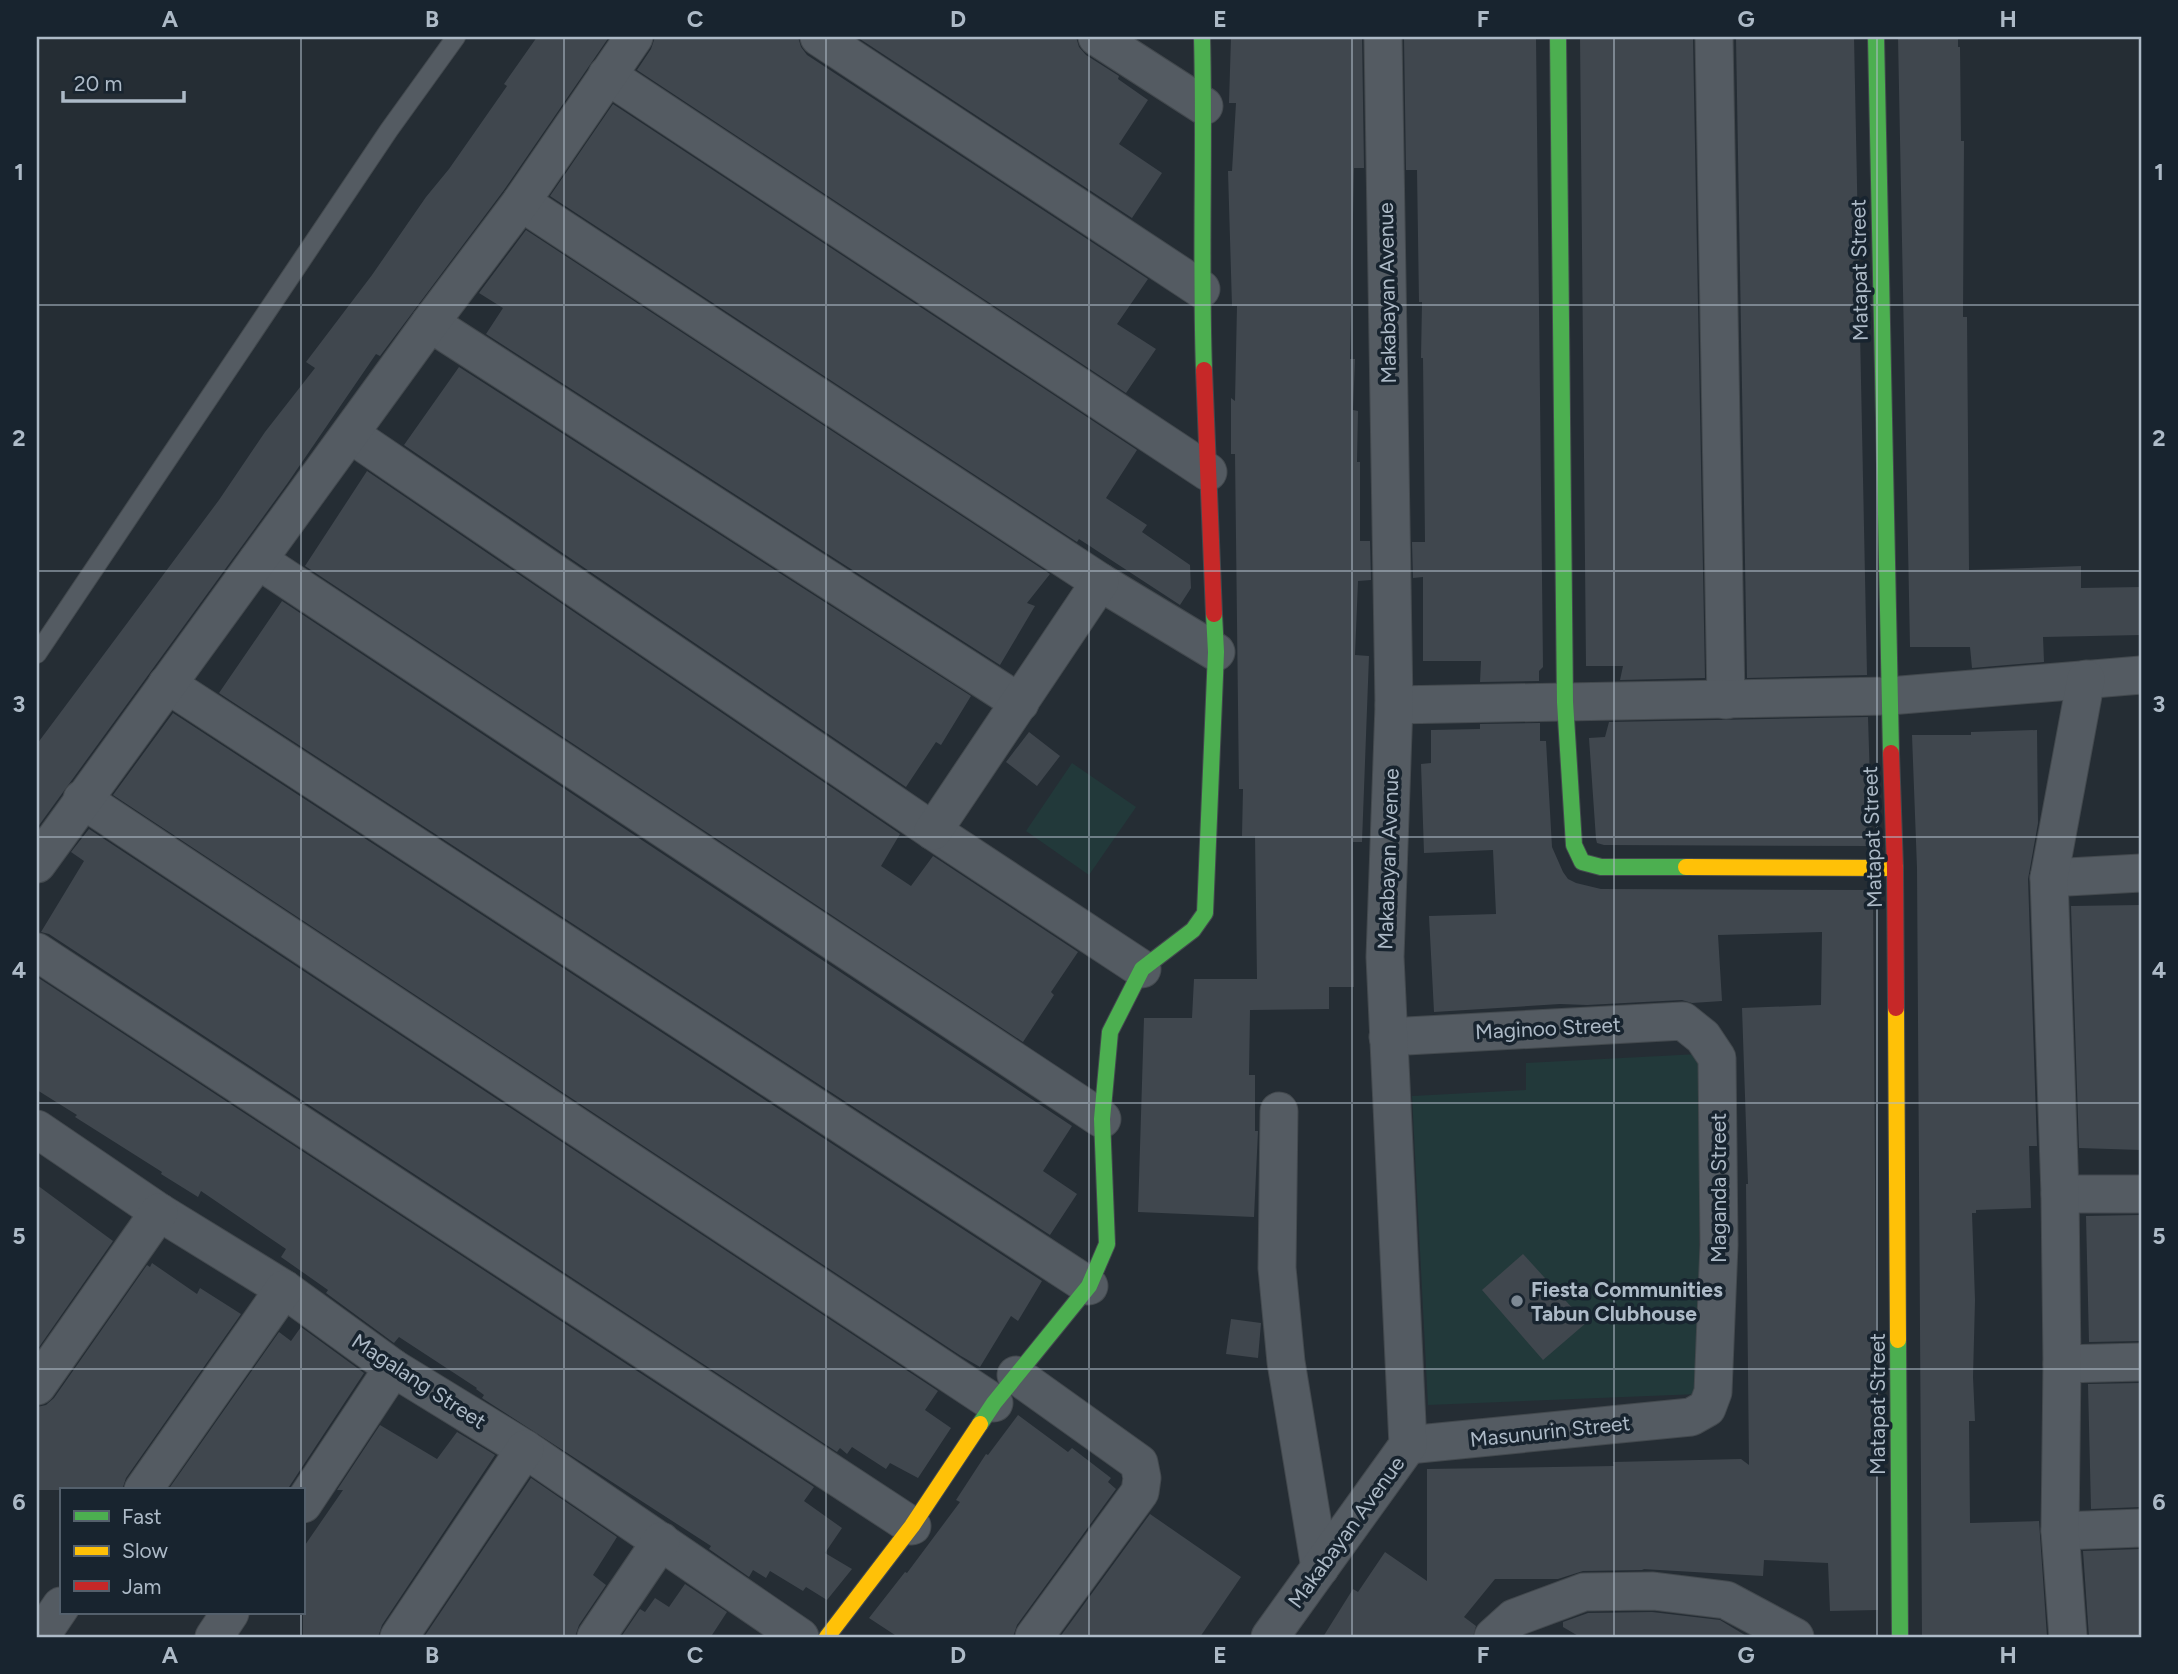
<svg xmlns="http://www.w3.org/2000/svg" width="2178" height="1674" viewBox="0 0 2178 1674" font-family="Figtree,sans-serif">
  <style>
    .green { fill: #22393a }
    .building { fill: #40474e }
    .lines { fill: none; stroke-linecap: round; stroke-linejoin: round }
    .lane-casing { stroke: #43494e; stroke-width: 20 }
    .street-casing { stroke: #43494e; stroke-width: 39 }
    .fast-casing { stroke: #43494e; stroke-width: 18 }
    .slow-casing { stroke: #43494e; stroke-width: 18 }
    .jam-casing { stroke: #43494e; stroke-width: 18 }
    .lane { stroke: #545b62; stroke-width: 18 }
    .street { stroke: #545b62; stroke-width: 37 }
    .fast { stroke: #4caf50; stroke-width: 16 }
    .slow { stroke: #ffc107; stroke-width: 16 }
    .jam { stroke: #c62828; stroke-width: 16 }
    .grid { fill: none; stroke: #adbac7; stroke-width: 2; stroke-opacity: 0.55 }
    .poi-dot { fill: #7d8994; stroke: #18242f; stroke-width: 2.5 }
    .labels { text-anchor: middle; dominant-baseline: central; stroke-width: 7; stroke-linejoin: round; paint-order: stroke }
    .street-label { font-size: 21px; fill: #adbac7; stroke: #18242f }
    .poi-label { font-size: 21px; font-weight: bold; fill: #adbac7; stroke: #18242f; text-anchor: start }
    .neatline { fill: none; stroke: #adbac7; stroke-width: 2.5 }
    .grid-label { font-size: 23px; text-anchor: middle; font-weight: bold; fill: #adbac7 }
  </style>
  <rect width="100%" height="100%" fill="#252d34"/>
  <!-- green -->
  <g class="green">
    <polygon points="1072,763 1136,807 1089,875 1026,831"/>
    <polygon points="1699,1054 1699,1394 1428,1405 1412,1096 1526,1090 1526,1063"/>
  </g>
  <!-- building -->
  <g class="building">
    <polygon points="537,37 609,37 504,190 380,356 376,354 287,484 37,828 37,744 219,500 265,432 315,368 306,362 372,275 426,197 449,169 507,86 504,84"/>
    <polygon points="655,37 798,37 801,47 807,55 1148,279 1117,324 1156,349 1126,393 637,70 651,49"/>
    <polygon points="857,37 1076,37 1079,47 1086,55 1119,76 1118,79 1148,100 1119,144 1162,173 1132,218"/>
    <polygon points="1231,37 1362,37 1364,168 1354,168 1350,359 1355,359 1353,410 1358,411 1357,462 1360,462 1360,541 1370,541 1371,580 1358,581 1355,655 1369,656 1362,842 1353,842 1354,987 1329,987 1329,1009 1250,1010 1249,1075 1255,1075 1255,1131 1258,1131 1254,1217 1138,1212 1144,1018 1192,1018 1194,979 1257,979 1255,836 1242,836 1243,789 1239,789 1235,454 1231,454 1231,398 1235,401 1237,306 1232,306 1228,171 1232,171 1236,103 1229,103"/>
    <polygon points="1404,37 1536,37 1543,667 1539,671 1539,681 1480,682 1481,661 1423,661 1423,577 1413,578 1412,542 1425,542 1423,358 1421,358 1422,302 1419,302 1417,170 1406,170"/>
    <polygon points="1580,37 1693,39 1705,678 1620,680 1623,666 1586,666"/>
    <polygon points="1736,37 1854,37 1867,675 1747,678"/>
    <polygon points="1898,37 1958,37 1958,47 1960,47 1961,141 1964,141 1963,317 1967,317 1969,570 2081,566 2081,588 2141,587 2141,635 2043,637 2044,662 1972,668 1970,647 1910,647"/>
    <polygon points="613,104 1137,450 1106,498 1147,525 1142,532 1190,565 1191,588 1180,605 1079,539 1077,542 550,196"/>
    <polygon points="526,230 1050,574 1027,603 1035,606 1000,665 486,334 503,308 479,293"/>
    <polygon points="459,367 971,696 941,745 936,742 906,787 404,445"/>
    <polygon points="367,471 900,834 881,866 911,886 933,856 1078,952 1051,992 1054,995 1023,1042 305,566"/>
    <polygon points="282,601 1072,1126 1043,1171 1077,1194 1050,1235 219,693"/>
    <polygon points="173,713 1042,1281 1018,1321 1011,1316 980,1367 961,1356 113,795"/>
    <polygon points="1868,717 1872,846 1604,845 1597,843 1596,839 1589,738 1605,737 1609,722"/>
    <polygon points="1540,723 1540,741 1546,741 1552,847 1563,872 1568,879 1576,883 1601,889 1873,890 1878,1610 1830,1611 1828,1563 1764,1560 1763,1576 1642,1569 1644,1570 1583,1571 1558,1579 1495,1579 1464,1617 1476,1626 1473,1637 1323,1637 1353,1589 1358,1592 1385,1552 1427,1581 1427,1469 1614,1466 1613,1462 1741,1459 1749,1465 1746,1184 1748,1184 1742,1008 1821,1005 1822,932 1718,935 1722,1001 1692,1003 1682,1000 1587,1005 1560,1004 1434,1012 1429,916 1496,914 1493,850 1424,853 1421,764 1431,763 1431,730 1480,729 1480,724"/>
    <polygon points="2037,730 2038,823 2028,879 2037,1146 2029,1146 2031,1208 1976,1210 1976,1213 1972,1213 1975,1300 1973,1377 1975,1421 1969,1421 1970,1523 2039,1521 2047,1637 1922,1637 1917,868 1912,735 1971,735 1971,732"/>
    <polygon points="1029,732 1060,756 1037,786 1006,762"/>
    <polygon points="89,829 938,1391 925,1410 951,1428 918,1478 890,1463 886,1469 852,1447 847,1454 840,1448 837,1452 49,934 41,932 84,861 71,852"/>
    <polygon points="2141,905 2141,1150 2079,1148 2071,906"/>
    <polygon points="37,977 814,1487 804,1501 842,1528 825,1553 852,1569 827,1600 806,1587 803,1591 770,1571 766,1578 753,1570 749,1577 709,1549 711,1546 482,1398 484,1395 476,1389 477,1388 399,1337 394,1343 326,1293 328,1290 281,1257 286,1249 201,1191 198,1197 161,1174 162,1172 75,1117 77,1115 37,1090"/>
    <polygon points="37,1185 113,1241 37,1350"/>
    <polygon points="2141,1215 2141,1341 2089,1342 2086,1216"/>
    <polygon points="1523,1254 1586,1323 1543,1360 1482,1290"/>
    <polygon points="152,1263 197,1294 200,1288 241,1314 126,1478 122,1490 37,1490 37,1407 46,1405 54,1398 147,1265 150,1267"/>
    <polygon points="1231,1319 1261,1323 1258,1358 1226,1354"/>
    <polygon points="301,1327 364,1373 287,1490 168,1490 279,1332 291,1341"/>
    <polygon points="2141,1383 2141,1507 2091,1509 2088,1384"/>
    <polygon points="1018,1415 1068,1452 1072,1448 1111,1478 1108,1482 1116,1489 1017,1625 1013,1637 898,1637 869,1618 905,1572 907,1573 960,1502 956,1500 986,1454 988,1455"/>
    <polygon points="380,1425 437,1459 457,1432 495,1455 382,1625 378,1637 303,1637 303,1548 343,1490 337,1490"/>
    <polygon points="531,1478 617,1537 593,1575 606,1585 579,1625 575,1637 424,1637"/>
    <polygon points="1150,1514 1241,1577 1200,1637 1060,1637"/>
    <polygon points="2141,1549 2141,1637 2089,1637 2083,1551"/>
    <polygon points="685,1584 727,1612 712,1635 715,1637 621,1637 640,1609 645,1612 655,1598 669,1607"/>
    <polygon points="1652,1612 1720,1620 1748,1637 1580,1637 1563,1627 1563,1622 1588,1613"/>
  </g>
  <g class="lines">
    <!-- lane casing -->
    <g class="lane-casing">
      <polyline id="lane" points="37,654 389,130 456,37"/>
    </g>
    <!-- street casing -->
    <g class="street-casing">
      <g id="street">
        <polyline points="819,37 1201,289"/>
        <polyline points="1097,37 1204,106"/>
        <polyline points="1714,37 1726,700"/>
        <polyline points="607,75 1208,472"/>
        <polyline points="521,202 1100,582 1216,652"/>
        <polyline points="430,323 1020,703"/>
        <polyline points="350,434 933,831 1142,969"/>
        <polyline points="258,560 1102,1119"/>
        <polyline points="167,684 1089,1286"/>
        <polyline points="1394,705 1889,696 2141,675"/>
        <polyline points="82,799 994,1403"/>
        <polyline points="933,831 1100,582"/>
        <polyline points="37,864 430,323 521,202 634,37"/>
        <polyline points="2049,878 2141,873"/>
        <polyline points="37,952 912,1526"/>
        <polyline points="1388,1037 1683,1021 1703,1037 1717,1058 1719,1245 1713,1392 1707,1408 1691,1417 1408,1445"/>
        <polyline points="1279,1111 1277,1268 1286,1362 1320,1568"/>
        <polyline points="37,1129 159,1212 284,1289 393,1368 525,1449 800,1637"/>
        <polyline points="2060,1194 2141,1194"/>
        <polyline points="2062,1364 2141,1362"/>
        <polyline points="1016,1375 1139,1463 1142,1478 1140,1492 1034,1637"/>
        <polyline points="37,1386 159,1212"/>
        <polyline points="143,1490 284,1289"/>
        <polyline points="303,1504 393,1368"/>
        <polyline points="2060,1531 2141,1528"/>
        <polyline points="40,1637 61,1606"/>
        <polyline points="214,1637 230,1613"/>
        <polyline points="399,1637 525,1449"/>
        <polyline points="596,1637 661,1541"/>
        <polyline points="1270,1637 1408,1445 1385,957 1394,705 1383,37"/>
        <polyline points="1493,1637 1514,1618 1584,1592 1653,1591 1726,1600 1795,1637"/>
        <polyline points="2068,1637 2060,1531 2062,1364 2060,1194 2049,878 2086,679"/>
      </g>
    </g>
    <!-- fast casing -->
    <g class="fast-casing">
      <g id="fast">
        <path d="M1202,37C1205,148 1200,259 1204,370"/>
        <polyline points="1558,37 1565,702 1574,845 1582,862 1601,867 1686,867"/>
        <polyline points="1876,37 1891,753"/>
        <polyline points="1898,1340 1900,1637"/>
        <polyline points="980,1424 994,1403 1089,1286 1107,1244 1102,1119 1110,1032 1142,969 1193,930 1205,913 1216,652 1214,614"/>
      </g>
    </g>
    <!-- slow casing -->
    <g class="slow-casing">
      <g id="slow">
        <polyline points="1686,867 1895,868"/>
        <polyline points="1896,1008 1898,1340"/>
        <polyline points="827,1637 912,1526 980,1424"/>
      </g>
    </g>
    <!-- jam casing -->
    <g class="jam-casing">
      <g id="jam">
        <polyline points="1204,370 1214,614"/>
        <polyline points="1891,753 1895,868 1896,1008"/>
      </g>
    </g>
    <!-- lane -->
    <use href="#lane" class="lane"/>
    <!-- street -->
    <use href="#street" class="street"/>
    <!-- fast -->
    <use href="#fast" class="fast"/>
    <!-- slow -->
    <use href="#slow" class="slow"/>
    <!-- jam -->
    <use href="#jam" class="jam"/>
  </g>
  <!-- grid -->
  <path class="grid" d="M301,37V1490M564,37V1637M826,37V1637M1089,37V1637M1352,37V1637M1614,37V1637M1877,37V1637M37,305H2141M37,571H2141M37,837H2141M37,1103H2141M37,1369H2141M301,1613V1637"/>
  <!-- markers -->
  <circle class="poi-dot" cx="1517" cy="1301" r="7"/>
  <g class="labels">
    <!-- street labels -->
    <g class="street-label">
      <text transform="translate(1859 270) rotate(-91)">Matapat Street</text>
      <text transform="translate(1387 293) rotate(-91)">Makabayan Avenue</text>
      <text transform="translate(1872 837) rotate(-92)">Matapat Street</text>
      <text transform="translate(1388 859) rotate(-88)">Makabayan Avenue</text>
      <text transform="translate(1548 1028) rotate(-3)">Maginoo Street</text>
      <text transform="translate(1718 1188) rotate(-90)">Maganda Street</text>
      <text transform="translate(419 1381) rotate(33)">Magalang Street</text>
      <text transform="translate(1877 1404) rotate(-90)">Matapat Street</text>
      <text transform="translate(1550 1431) rotate(-6)">Masunurin Street</text>
      <text transform="translate(1346 1532) rotate(-54)">Makabayan Avenue</text>
    </g>
    <!-- poi labels -->
    <g class="poi-label">
      <text x="1531" y="1289">Fiesta Communities<tspan x="1531" dy="24">Tabun Clubhouse</tspan></text>
    </g>
  </g>
  <!-- border -->
  <rect width="2178" height="1674" fill="none" stroke="#18242f" stroke-width="77"/>
  <!-- legend -->
  <rect x="60" y="1488" width="245" height="126" fill="#18242f" stroke="#54606c" stroke-width="2"/>
  <rect x="74" y="1511" width="35" height="10" fill="#4caf50" stroke="#54606c" stroke-width="2"/>
  <text x="122" y="1524" font-size="21" fill="#adbac7">Fast</text>
  <rect x="74" y="1546" width="35" height="10" fill="#ffc107" stroke="#54606c" stroke-width="2"/>
  <text x="122" y="1558" font-size="21" fill="#adbac7">Slow</text>
  <rect x="74" y="1581" width="35" height="10" fill="#c62828" stroke="#54606c" stroke-width="2"/>
  <text x="122" y="1594" font-size="21" fill="#adbac7">Jam</text>
  <!-- scale -->
  <path d="M63 91v10h121v-10" fill="none" stroke="#adbac7" stroke-width="3.5"/>
  <text x="74" y="91" font-size="21" fill="#adbac7" stroke="#18242f" stroke-width="5" paint-order="stroke">20 m</text>
  <rect x="38" y="38" width="2102" height="1598" class="neatline"/>
  <g class="grid-label">
    <text x="170" y="27">A</text>
    <text x="432" y="27">B</text>
    <text x="695" y="27">C</text>
    <text x="958" y="27">D</text>
    <text x="1220" y="27">E</text>
    <text x="1483" y="27">F</text>
    <text x="1746" y="27">G</text>
    <text x="2008" y="27">H</text>
    <text x="19" y="180">1</text>
    <text x="2159" y="180">1</text>
    <text x="19" y="446">2</text>
    <text x="2159" y="446">2</text>
    <text x="19" y="712">3</text>
    <text x="2159" y="712">3</text>
    <text x="19" y="978">4</text>
    <text x="2159" y="978">4</text>
    <text x="19" y="1244">5</text>
    <text x="2159" y="1244">5</text>
    <text x="19" y="1510">6</text>
    <text x="2159" y="1510">6</text>
    <text x="170" y="1663">A</text>
    <text x="432" y="1663">B</text>
    <text x="695" y="1663">C</text>
    <text x="958" y="1663">D</text>
    <text x="1220" y="1663">E</text>
    <text x="1483" y="1663">F</text>
    <text x="1746" y="1663">G</text>
    <text x="2008" y="1663">H</text>
  </g>
</svg>
